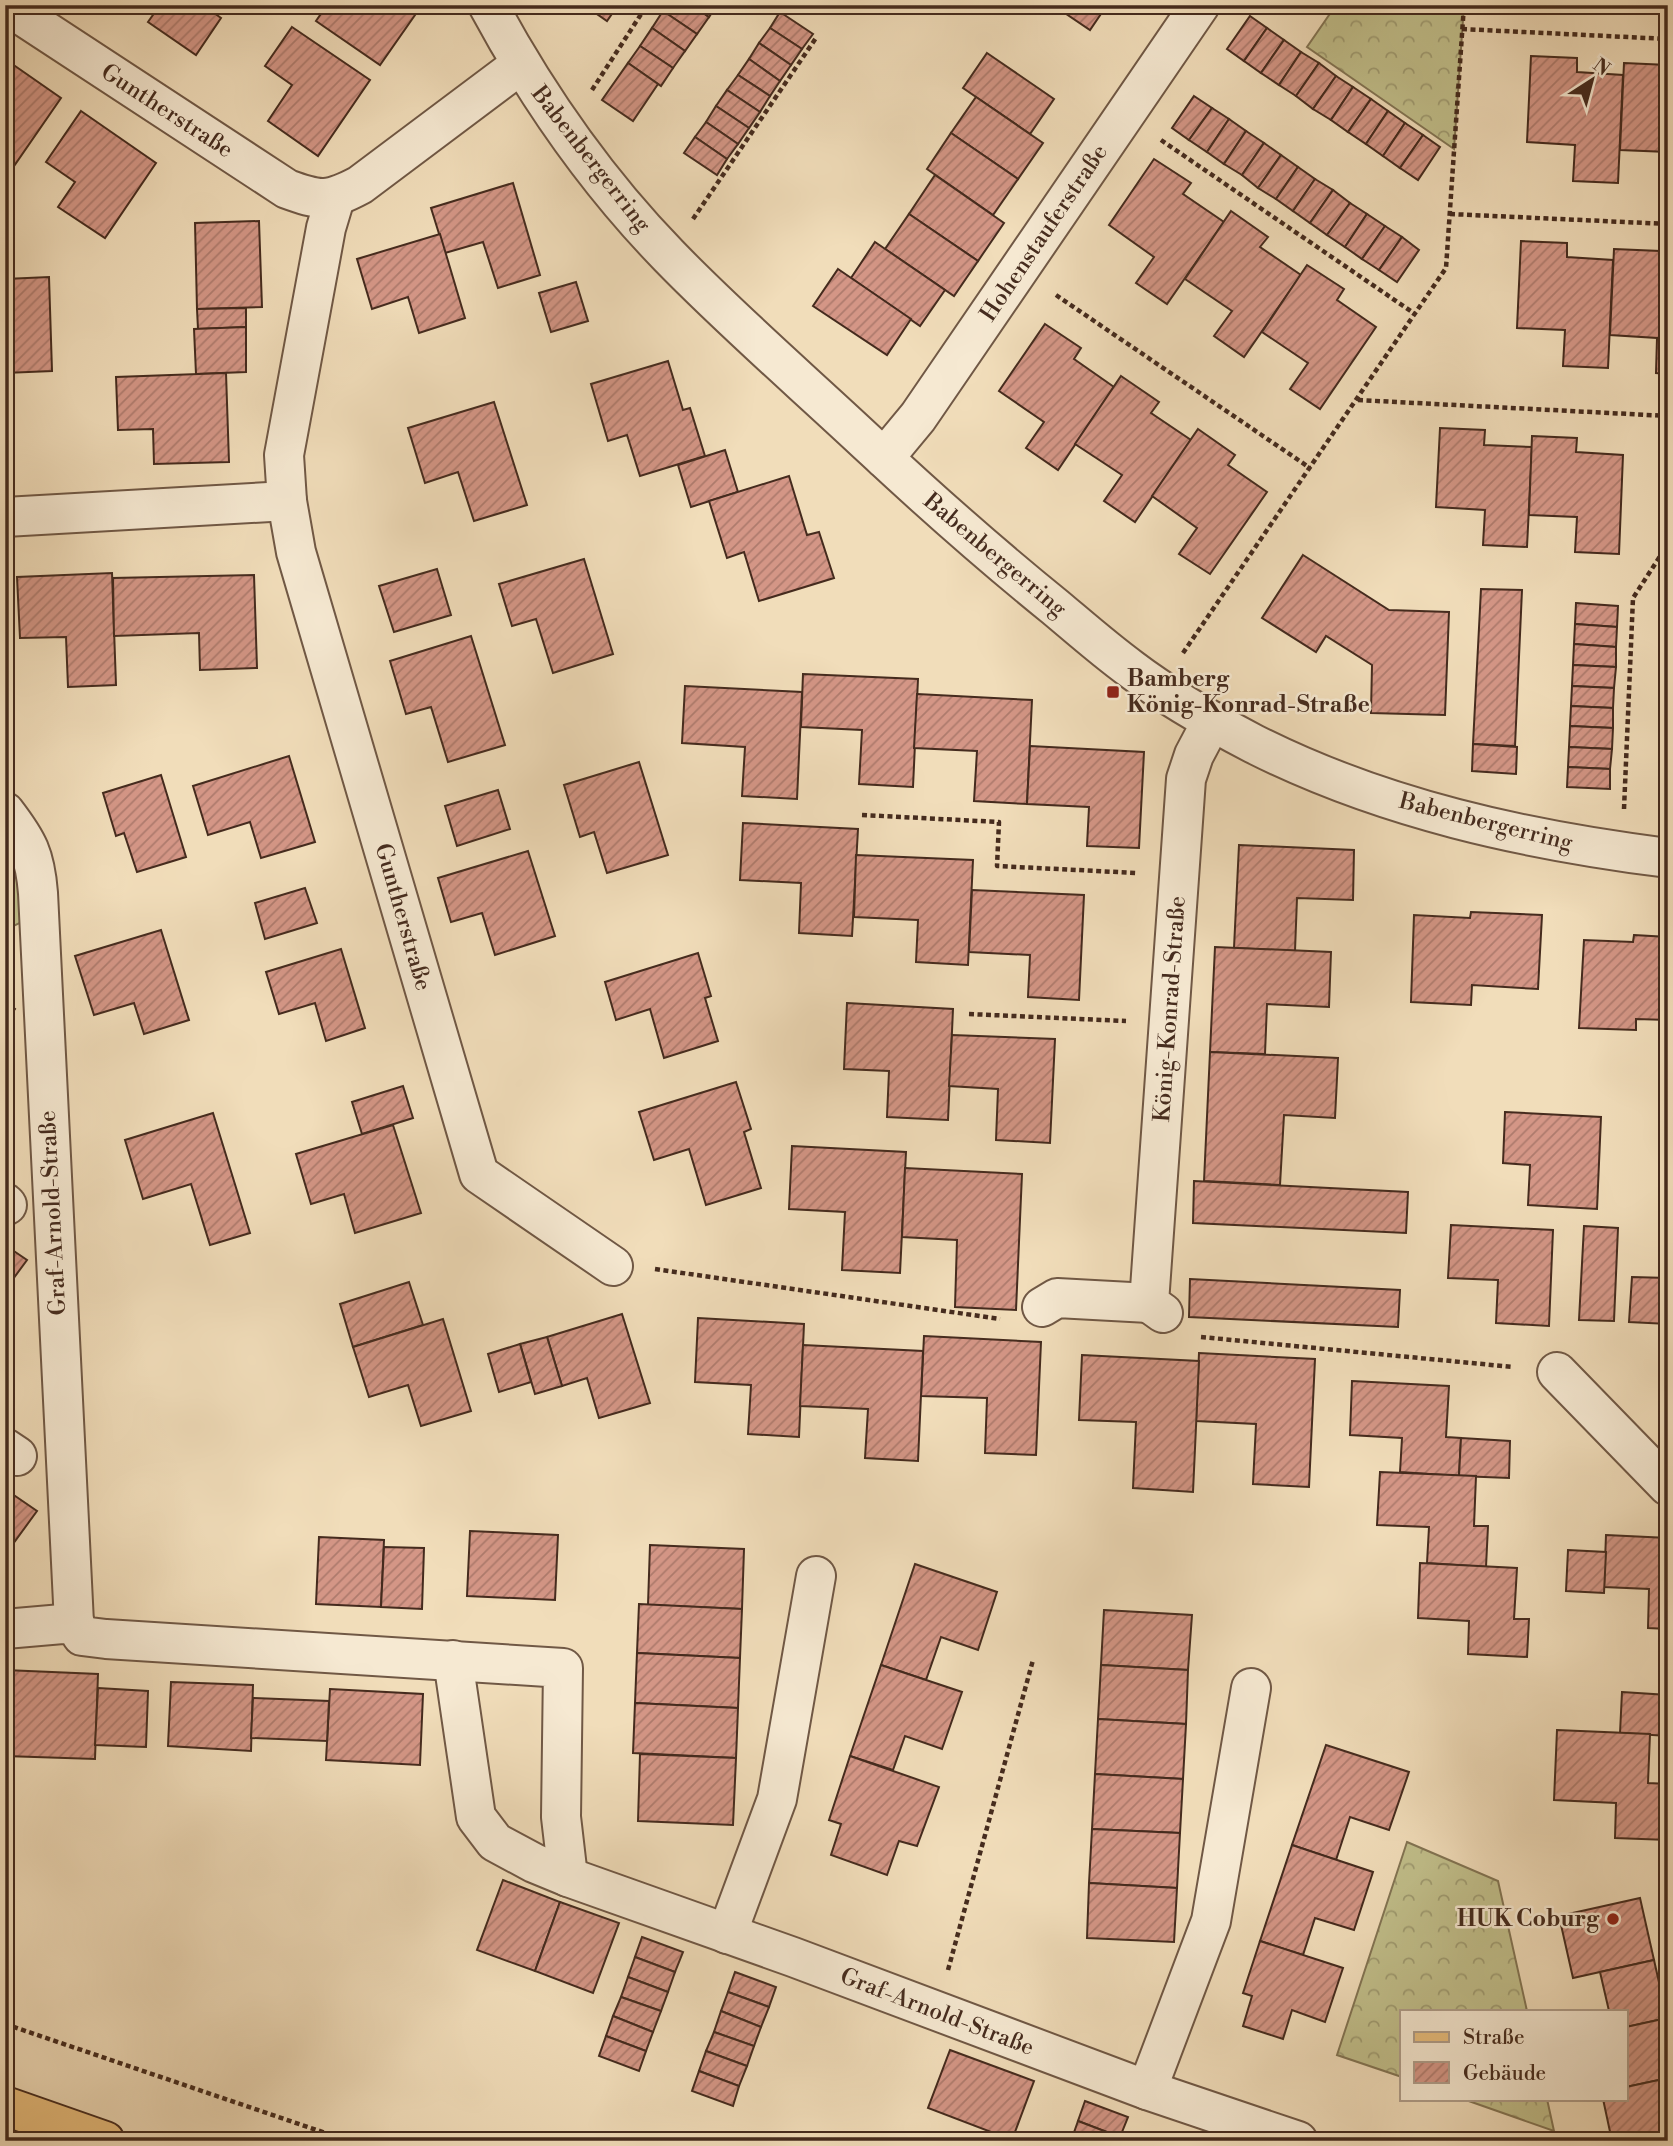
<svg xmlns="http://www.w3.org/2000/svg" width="1673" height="2146" viewBox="0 0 1673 2146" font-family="'Libre Bodoni',serif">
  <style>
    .forest { fill: url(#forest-crowns); stroke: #837554; stroke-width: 2 }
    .building { fill: url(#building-hatch); stroke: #452b1e; stroke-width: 2 }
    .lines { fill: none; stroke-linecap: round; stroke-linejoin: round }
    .minor-casing { stroke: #705845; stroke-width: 42 }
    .major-casing { stroke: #452b1e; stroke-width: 42 }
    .path { stroke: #452b1e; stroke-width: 4.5; stroke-dasharray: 5 3.5; stroke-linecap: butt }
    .minor { stroke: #f6e9d2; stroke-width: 38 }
    .major { stroke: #e8be7d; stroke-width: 38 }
    .poi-dot { fill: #8f2418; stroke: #f6e9d2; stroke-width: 2.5 }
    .labels { text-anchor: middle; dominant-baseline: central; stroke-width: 5; stroke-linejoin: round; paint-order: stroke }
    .street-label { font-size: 23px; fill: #452b1e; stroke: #f6e9d2 }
    .poi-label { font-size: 23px; font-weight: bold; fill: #452b1e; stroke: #f6e9d2; text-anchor: start }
  </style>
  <defs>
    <pattern id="forest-crowns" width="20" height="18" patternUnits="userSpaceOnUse" patternTransform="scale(1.75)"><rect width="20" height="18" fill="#c1bf8b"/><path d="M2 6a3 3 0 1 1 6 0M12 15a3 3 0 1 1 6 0" fill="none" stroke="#9f9b71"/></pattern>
    <pattern id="building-hatch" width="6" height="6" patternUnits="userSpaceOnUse" patternTransform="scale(1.75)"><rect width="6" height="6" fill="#d49686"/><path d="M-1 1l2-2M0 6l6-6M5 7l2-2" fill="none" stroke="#ae7b6d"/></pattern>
  </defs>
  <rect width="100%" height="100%" fill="#f1ddba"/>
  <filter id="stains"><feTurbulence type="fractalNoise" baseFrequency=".00286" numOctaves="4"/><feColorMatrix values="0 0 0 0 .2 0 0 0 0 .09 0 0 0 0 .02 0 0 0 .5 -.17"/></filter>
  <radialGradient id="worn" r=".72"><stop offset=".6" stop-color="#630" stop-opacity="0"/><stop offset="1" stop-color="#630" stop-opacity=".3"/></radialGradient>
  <!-- forest -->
  <g class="forest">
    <polygon points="1336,5 1464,5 1454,149 1307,47"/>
    <polygon points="5,837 20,876 22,922 5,930"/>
    <polygon points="1407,1842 1498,1881 1527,2011 1402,2011 1402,2077 1337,2055"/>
    <polygon points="1463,2099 1547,2099 1554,2131"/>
  </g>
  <!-- building -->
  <g class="building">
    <polygon points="160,5 203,5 221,18 196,55 148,22"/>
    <polygon points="327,5 422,5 380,65 316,21"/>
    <polygon points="584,5 618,5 607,21"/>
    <polygon points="667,5 692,5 709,17 697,34 663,11"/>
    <polygon points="692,5 717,5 709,17"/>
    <polygon points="1053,5 1107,5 1090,30"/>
    <polygon points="663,11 697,34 685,51 652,28"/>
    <polygon points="780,12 813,34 802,49 770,28"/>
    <polygon points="1250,16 1267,28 1244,61 1227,49"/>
    <polygon points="292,27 370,80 318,156 268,121 292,85 265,66"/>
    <polygon points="652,28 685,51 673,68 640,46"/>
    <polygon points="770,28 802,49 791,65 759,43"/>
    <polygon points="1267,28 1284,40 1261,73 1244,61"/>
    <polygon points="1284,40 1301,52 1279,85 1261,73"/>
    <polygon points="759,43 791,65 780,81 749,59"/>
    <polygon points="640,46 673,68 661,86 628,63"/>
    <polygon points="1301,52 1319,63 1296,96 1279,85"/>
    <polygon points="987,53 1054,99 1030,134 963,88"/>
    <polygon points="1531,56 1577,58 1577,72 1623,75 1618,183 1573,181 1575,145 1527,142"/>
    <polygon points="5,59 61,98 14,166 5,160"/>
    <polygon points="749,59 780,81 770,96 738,75"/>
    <polygon points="628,63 658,84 633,121 602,100"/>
    <polygon points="1319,63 1336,76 1313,109 1296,96"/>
    <polygon points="1624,63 1668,65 1668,189 1666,189 1668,152 1620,150"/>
    <polygon points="738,75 770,96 760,112 727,90"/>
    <polygon points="1336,76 1353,87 1331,120 1313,109"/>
    <polygon points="1353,87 1371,99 1348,132 1331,120"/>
    <polygon points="727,90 760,112 749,128 716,106"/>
    <polygon points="1194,96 1212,108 1189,140 1172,128"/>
    <polygon points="976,97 1043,143 1018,179 951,133"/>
    <polygon points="1371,99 1388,111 1366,144 1348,132"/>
    <polygon points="716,106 749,128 738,144 706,122"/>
    <polygon points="1212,108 1229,119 1207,152 1189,140"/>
    <polygon points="81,111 156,163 105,238 58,207 75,182 46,162"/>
    <polygon points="1388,111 1405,123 1383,156 1366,144"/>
    <polygon points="1229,119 1246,131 1224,164 1207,152"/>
    <polygon points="706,122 738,144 727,159 695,137"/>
    <polygon points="1405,123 1423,135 1400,168 1383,156"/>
    <polygon points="1246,131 1264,143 1242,175 1224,164"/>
    <polygon points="951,133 1018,179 993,215 927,169"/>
    <polygon points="1423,135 1440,147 1418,180 1400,168"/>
    <polygon points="695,137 727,159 717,175 684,153"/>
    <polygon points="1264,143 1281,155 1258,188 1242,175"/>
    <polygon points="1281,155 1298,167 1276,199 1258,188"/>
    <polygon points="1154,159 1191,183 1183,194 1224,222 1167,304 1136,283 1154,257 1109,225"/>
    <polygon points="1298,167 1315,179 1293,211 1276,199"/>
    <polygon points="935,175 1004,223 978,261 909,214"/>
    <polygon points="1315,179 1333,190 1310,223 1293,211"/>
    <polygon points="513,183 540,275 498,288 483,242 445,253 431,208"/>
    <polygon points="1333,190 1350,203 1327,235 1310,223"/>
    <polygon points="1350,203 1367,214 1345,247 1327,235"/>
    <polygon points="1231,211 1268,237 1260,247 1301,275 1244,357 1214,336 1232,311 1185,279"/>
    <polygon points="909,214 978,261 954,296 885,249"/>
    <polygon points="1367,214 1385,226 1362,259 1345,247"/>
    <polygon points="259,221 262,307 197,309 195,223"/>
    <polygon points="1385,226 1402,237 1379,270 1362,259"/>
    <polygon points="440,234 465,318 419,333 408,297 372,309 357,259"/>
    <polygon points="1402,237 1419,250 1397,282 1379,270"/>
    <polygon points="1521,241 1567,243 1567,257 1613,260 1608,368 1563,366 1565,330 1517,328"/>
    <polygon points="875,242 945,290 920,326 851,278"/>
    <polygon points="1614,249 1660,251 1659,265 1668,265 1668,374 1656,373 1657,338 1610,335"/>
    <polygon points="1307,265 1344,289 1337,300 1376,327 1320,409 1290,389 1308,363 1262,332"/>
    <polygon points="838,269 911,319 887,355 813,306"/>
    <polygon points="49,277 52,371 5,373 5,279"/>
    <polygon points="576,282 588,321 551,332 539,293"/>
    <polygon points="246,308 246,327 198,329 197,309"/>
    <polygon points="1045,324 1081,348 1074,359 1114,387 1058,470 1026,448 1044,422 999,391"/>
    <polygon points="246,327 246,372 196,374 194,329"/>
    <polygon points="668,361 683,410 690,408 705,456 640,476 627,435 608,441 591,384"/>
    <polygon points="226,373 229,462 154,464 153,429 118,430 116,377"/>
    <polygon points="1121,376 1159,402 1151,413 1191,440 1135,522 1104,501 1122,475 1075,444"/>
    <polygon points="494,402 527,505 474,521 458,472 425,483 408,428"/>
    <polygon points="1440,428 1485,430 1484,445 1532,447 1527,547 1483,545 1485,510 1436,507"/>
    <polygon points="1198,429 1235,455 1228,465 1267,492 1210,574 1179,554 1197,528 1152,496"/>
    <polygon points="1532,436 1577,438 1576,452 1623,455 1619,554 1575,552 1577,517 1529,515"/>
    <polygon points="725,450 738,492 691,507 678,465"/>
    <polygon points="789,476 807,535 819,532 834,578 759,601 744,552 727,558 709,501"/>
    <polygon points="1303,555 1389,610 1449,612 1445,715 1371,713 1372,665 1326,636 1316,652 1262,618"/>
    <polygon points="584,559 613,654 553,673 536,619 512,626 499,584"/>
    <polygon points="437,569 451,615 394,632 379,586"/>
    <polygon points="112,573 116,685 68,687 66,637 20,638 17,577"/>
    <polygon points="254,575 257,668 200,670 199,633 114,636 113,578"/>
    <polygon points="1481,589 1522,590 1515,746 1473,744"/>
    <polygon points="1576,603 1618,606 1617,627 1575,624"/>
    <polygon points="1575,624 1617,627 1616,647 1574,644"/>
    <polygon points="471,636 505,745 448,762 431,707 406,714 390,661"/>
    <polygon points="1574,644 1616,647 1616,667 1573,665"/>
    <polygon points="1573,665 1616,667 1614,688 1572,686"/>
    <polygon points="803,674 918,679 913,787 859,784 862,730 801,727"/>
    <polygon points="685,686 802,692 797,799 742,796 745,747 682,743"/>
    <polygon points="1572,686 1614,688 1613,708 1571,706"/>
    <polygon points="917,694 1032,700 1027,804 974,801 977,751 914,748"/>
    <polygon points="1571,706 1613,708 1613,728 1570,726"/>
    <polygon points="1570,726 1613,728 1612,749 1569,747"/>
    <polygon points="1473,744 1517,747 1516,774 1472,771"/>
    <polygon points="1030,746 1144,752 1139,848 1087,846 1089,807 1027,804"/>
    <polygon points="1569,747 1612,749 1610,769 1568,767"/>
    <polygon points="289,756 315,842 261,858 250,822 208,835 193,786"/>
    <polygon points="639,762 668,855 607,873 594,832 580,837 564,785"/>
    <polygon points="1568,767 1610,769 1610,789 1567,787"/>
    <polygon points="161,775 186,857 137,872 124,833 116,836 103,793"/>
    <polygon points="498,790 510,829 457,846 445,806"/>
    <polygon points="743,823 858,829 852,936 799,933 801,883 740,880"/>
    <polygon points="1239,845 1354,850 1353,900 1297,898 1295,951 1234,948"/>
    <polygon points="528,851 555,936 495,955 482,913 451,922 438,878"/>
    <polygon points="856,855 973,860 968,965 916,962 918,920 854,917"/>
    <polygon points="305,888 317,923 265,939 255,903"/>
    <polygon points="972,890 1084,895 1079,1000 1028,997 1030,955 969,952"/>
    <polygon points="1471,912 1542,915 1538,989 1472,985 1471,1005 1411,1002 1414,915 1470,918"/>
    <polygon points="161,930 189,1020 144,1034 134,1003 94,1015 75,956"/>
    <polygon points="1634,935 1668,937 1668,1020 1636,1019 1636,1030 1579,1028 1584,940 1633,942"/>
    <polygon points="1215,947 1331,952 1329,1007 1267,1004 1265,1054 1210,1052"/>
    <polygon points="341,949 365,1028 326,1041 315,1003 279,1014 266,972"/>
    <polygon points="698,953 711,996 705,998 718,1041 664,1058 650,1009 616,1020 605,982"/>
    <polygon points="5,1001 15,1009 5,1023"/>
    <polygon points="847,1003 953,1009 948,1120 887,1117 889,1071 844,1069"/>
    <polygon points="952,1035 1055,1039 1050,1143 996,1140 998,1089 949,1086"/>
    <polygon points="1210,1052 1338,1058 1335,1118 1284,1115 1280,1185 1204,1181"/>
    <polygon points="736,1082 751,1129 744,1132 761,1188 706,1205 689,1149 654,1160 639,1112"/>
    <polygon points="403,1086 413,1118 362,1134 352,1102"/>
    <polygon points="1505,1112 1601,1117 1597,1209 1528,1205 1530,1165 1503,1163"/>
    <polygon points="213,1113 250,1233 210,1245 191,1184 143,1199 125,1140"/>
    <polygon points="393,1125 421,1213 355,1233 344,1194 311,1204 296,1154"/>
    <polygon points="1668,1131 1668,1193 1665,1193"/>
    <polygon points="792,1146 906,1152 900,1273 842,1270 845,1212 789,1209"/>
    <polygon points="905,1168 1022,1174 1016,1310 955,1307 957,1240 902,1237"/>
    <polygon points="1194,1181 1408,1192 1406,1233 1193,1223"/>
    <polygon points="1451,1225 1553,1230 1549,1326 1496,1323 1498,1280 1448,1278"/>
    <polygon points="1584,1226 1618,1228 1614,1321 1579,1320"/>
    <polygon points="5,1245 27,1260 5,1290"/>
    <polygon points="1632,1277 1668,1278 1668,1324 1629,1322"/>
    <polygon points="1190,1279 1400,1290 1398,1327 1189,1317"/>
    <polygon points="409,1282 423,1325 353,1347 340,1304"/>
    <polygon points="622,1314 650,1403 599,1418 587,1378 562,1386 547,1337"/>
    <polygon points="698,1318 804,1324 799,1437 748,1434 751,1385 695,1382"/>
    <polygon points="443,1319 471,1411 421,1426 408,1385 369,1397 353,1347"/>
    <polygon points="924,1336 1041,1342 1036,1455 985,1453 987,1398 921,1396"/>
    <polygon points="547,1337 562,1386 535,1394 520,1344"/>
    <polygon points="520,1344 531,1382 499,1392 488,1354"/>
    <polygon points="803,1345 923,1351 918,1461 865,1458 868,1409 800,1406"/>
    <polygon points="1199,1353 1315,1359 1309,1487 1253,1484 1256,1424 1196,1421"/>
    <polygon points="1082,1355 1199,1361 1193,1492 1133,1488 1136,1422 1079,1420"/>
    <polygon points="1352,1381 1449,1386 1446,1437 1461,1438 1459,1476 1400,1472 1402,1438 1350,1435"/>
    <polygon points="1461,1438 1510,1441 1509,1478 1459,1476"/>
    <polygon points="1380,1472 1476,1476 1474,1526 1488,1526 1486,1567 1427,1563 1429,1527 1377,1525"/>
    <polygon points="5,1489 37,1511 5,1555"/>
    <polygon points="470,1531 558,1535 555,1600 467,1596"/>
    <polygon points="1606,1535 1668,1538 1668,1629 1648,1628 1649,1589 1604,1587"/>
    <polygon points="319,1537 384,1540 381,1607 316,1604"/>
    <polygon points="650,1545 744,1549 742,1609 648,1605"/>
    <polygon points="384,1547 424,1548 422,1609 381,1607"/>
    <polygon points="1568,1550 1606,1552 1604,1593 1566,1591"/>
    <polygon points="1420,1563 1517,1568 1514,1619 1529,1619 1527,1657 1468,1654 1469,1621 1418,1618"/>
    <polygon points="915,1564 997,1592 978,1650 941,1637 926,1680 881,1665"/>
    <polygon points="639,1604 742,1609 740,1658 637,1653"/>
    <polygon points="1104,1610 1192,1615 1188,1670 1101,1665"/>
    <polygon points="637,1653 740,1658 738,1708 635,1703"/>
    <polygon points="881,1665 962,1692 942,1749 905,1736 893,1770 850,1756"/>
    <polygon points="1101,1665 1188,1670 1186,1724 1098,1719"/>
    <polygon points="5,1670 98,1674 95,1759 5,1756"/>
    <polygon points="171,1682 253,1685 251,1751 168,1746"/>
    <polygon points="98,1688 148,1691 146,1747 95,1745"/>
    <polygon points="330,1689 423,1694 420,1765 326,1760"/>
    <polygon points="1622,1692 1668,1695 1668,1736 1620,1733"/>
    <polygon points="253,1698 329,1701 327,1741 251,1738"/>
    <polygon points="635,1703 738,1708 736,1758 633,1753"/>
    <polygon points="1098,1719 1186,1724 1183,1779 1095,1774"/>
    <polygon points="1557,1730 1650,1734 1648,1783 1668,1784 1668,1840 1615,1838 1616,1803 1554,1800"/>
    <polygon points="1326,1745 1409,1772 1389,1830 1350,1817 1336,1860 1292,1845"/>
    <polygon points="640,1754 736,1758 733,1825 638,1821"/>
    <polygon points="850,1756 939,1787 917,1846 899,1841 887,1875 831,1855 841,1824 829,1820"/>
    <polygon points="1095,1774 1183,1779 1180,1833 1092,1829"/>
    <polygon points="1092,1829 1180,1833 1177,1888 1089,1883"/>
    <polygon points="1292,1845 1373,1872 1354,1930 1315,1918 1303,1955 1260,1941"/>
    <polygon points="503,1880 560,1902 535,1971 477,1950"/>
    <polygon points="1089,1883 1177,1888 1174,1942 1087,1938"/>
    <polygon points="1640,1898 1654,1960 1573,1978 1559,1916"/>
    <polygon points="560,1902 619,1923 593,1993 535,1971"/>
    <polygon points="642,1937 683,1952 675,1972 635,1957"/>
    <polygon points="1260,1941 1343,1968 1325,2022 1292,2010 1283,2039 1243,2026 1252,1996 1243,1993"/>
    <polygon points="635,1957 675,1972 668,1992 628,1977"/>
    <polygon points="1654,1960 1667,2018 1626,2027 1626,2011 1609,2011 1600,1972"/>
    <polygon points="735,1972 776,1987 769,2007 728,1992"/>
    <polygon points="628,1977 668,1992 661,2011 621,1997"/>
    <polygon points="728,1992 769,2007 761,2027 721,2011"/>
    <polygon points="621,1997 661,2011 653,2032 613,2016"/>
    <polygon points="721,2011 761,2027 754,2046 714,2032"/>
    <polygon points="613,2016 653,2032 646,2051 606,2036"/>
    <polygon points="1667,2018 1668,2078 1626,2087 1626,2027"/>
    <polygon points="714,2032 754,2046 747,2066 706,2051"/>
    <polygon points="606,2036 646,2051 639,2071 599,2056"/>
    <polygon points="950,2050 1034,2081 1012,2140 928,2108"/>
    <polygon points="706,2051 747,2066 739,2086 699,2071"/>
    <polygon points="699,2071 739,2086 733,2106 692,2091"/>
    <polygon points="1668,2078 1668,2141 1612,2141 1603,2099 1626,2099 1626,2087"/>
    <polygon points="1085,2101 1128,2117 1120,2137 1078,2121"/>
    <polygon points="1078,2121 1120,2137 1119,2141 1071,2141"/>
  </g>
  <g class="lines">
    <!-- minor casing -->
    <g class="minor-casing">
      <g id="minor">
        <path d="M6,5L287,189C320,201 328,202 360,185L520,65"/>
        <path d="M488,5C537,96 597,182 669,256C734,323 805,384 873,448C932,503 992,556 1055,607C1080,628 1105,650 1131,669C1169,698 1212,722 1254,744C1383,809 1525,840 1668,858"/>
        <polyline points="335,198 326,228 284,455 287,501 296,552 479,1174 613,1266"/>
        <polyline points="884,458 918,417 1200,5"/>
        <polyline points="5,517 287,501"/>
        <path d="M5,812C28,842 35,855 38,893L74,1623"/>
        <polyline points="5,1203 7,1205"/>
        <polyline points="1042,1307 1057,1298 1149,1303"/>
        <polyline points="1163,1313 1149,1303 1186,779 1194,755 1212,721"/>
        <polyline points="1557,1372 1668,1486"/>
        <polyline points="5,1448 17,1456"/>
        <polyline points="5,1629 74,1623 82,1636 106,1639 563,1668 561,1817 568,1877"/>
        <polyline points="453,1660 476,1817 495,1842 534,1863 568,1877 793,1957 1147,2090 1298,2141"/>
        <polyline points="727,1934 777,1799 816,1576"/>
        <polyline points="1147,2090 1211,1921 1251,1688"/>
      </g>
    </g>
    <!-- major casing -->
    <g class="major-casing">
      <polyline id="major" points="5,2106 105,2141"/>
    </g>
    <!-- path -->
    <g class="path">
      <polyline points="1462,29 1668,39"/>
      <polyline points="592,90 647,5"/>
      <polyline points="1161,140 1415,314"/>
      <polyline points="1450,214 1668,224"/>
      <polyline points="693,219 816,38"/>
      <polyline points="1056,295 1310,468"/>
      <polyline points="1358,400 1668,416"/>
      <polyline points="1183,653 1446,268 1464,5"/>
      <polyline points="1624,809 1633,598 1668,544"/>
      <polyline points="862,815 999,822 997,866 1137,873"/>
      <polyline points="969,1014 1126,1021"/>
      <polyline points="655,1269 1000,1319"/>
      <polyline points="1201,1337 1513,1367"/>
      <polyline points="948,1970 1033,1660"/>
      <polyline points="5,2024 349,2141"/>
    </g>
    <!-- minor -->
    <use href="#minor" class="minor"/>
    <!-- major -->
    <use href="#major" class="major"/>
  </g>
  <!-- markers -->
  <g class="poi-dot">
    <rect x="1106" y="685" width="14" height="14" rx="3.5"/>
    <circle cx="1613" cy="1919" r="7"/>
  </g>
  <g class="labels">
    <!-- street labels -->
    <g class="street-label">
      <text transform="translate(167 111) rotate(33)">Guntherstraße</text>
      <text transform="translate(591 159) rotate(52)">Babenbergerring</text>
      <text transform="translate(1044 233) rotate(-56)">Hohenstauferstraße</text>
      <text transform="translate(995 555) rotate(40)">Babenbergerring</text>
      <text transform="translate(1486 822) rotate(14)">Babenbergerring</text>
      <text transform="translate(403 917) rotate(74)">Guntherstraße</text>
      <text transform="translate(1170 1009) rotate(-86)">König-Konrad-Straße</text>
      <text transform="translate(53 1213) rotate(-93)">Graf-Arnold-Straße</text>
      <text transform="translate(937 2012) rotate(21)">Graf-Arnold-Straße</text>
    </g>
    <!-- poi labels -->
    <g class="poi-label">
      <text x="1127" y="679">Bamberg<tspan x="1127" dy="26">König-Konrad-Straße</tspan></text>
      <text x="1599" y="1919" text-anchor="end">HUK Coburg</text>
    </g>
  </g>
  <!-- margin -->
  <rect width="1673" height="2146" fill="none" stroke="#f1ddba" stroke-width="28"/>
  <rect x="7" y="7" width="1659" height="2132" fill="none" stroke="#452b1e" stroke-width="3.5"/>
  <rect x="14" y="14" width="1645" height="2118" fill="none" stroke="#452b1e" stroke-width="2"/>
  <!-- legend -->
  <rect x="1400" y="2010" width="228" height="91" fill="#f6e9d2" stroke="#af9d8a" stroke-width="2"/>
  <rect x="1414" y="2032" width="35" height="10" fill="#e8be7d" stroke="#af9d8a" stroke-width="2"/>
  <text x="1463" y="2044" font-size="21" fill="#452b1e">Straße</text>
  <rect x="1414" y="2062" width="35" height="21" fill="url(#building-hatch)" stroke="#af9d8a" stroke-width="2"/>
  <text x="1463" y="2080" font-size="21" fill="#452b1e">Gebäude</text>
  <!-- north arrow -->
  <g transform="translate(1592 80) rotate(36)" stroke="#f6e9d2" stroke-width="5" paint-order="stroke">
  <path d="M0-5L12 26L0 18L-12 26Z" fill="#452b1e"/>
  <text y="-10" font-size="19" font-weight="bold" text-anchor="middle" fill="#452b1e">N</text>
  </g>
  <rect width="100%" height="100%" filter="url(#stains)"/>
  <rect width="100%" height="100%" fill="url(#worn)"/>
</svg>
